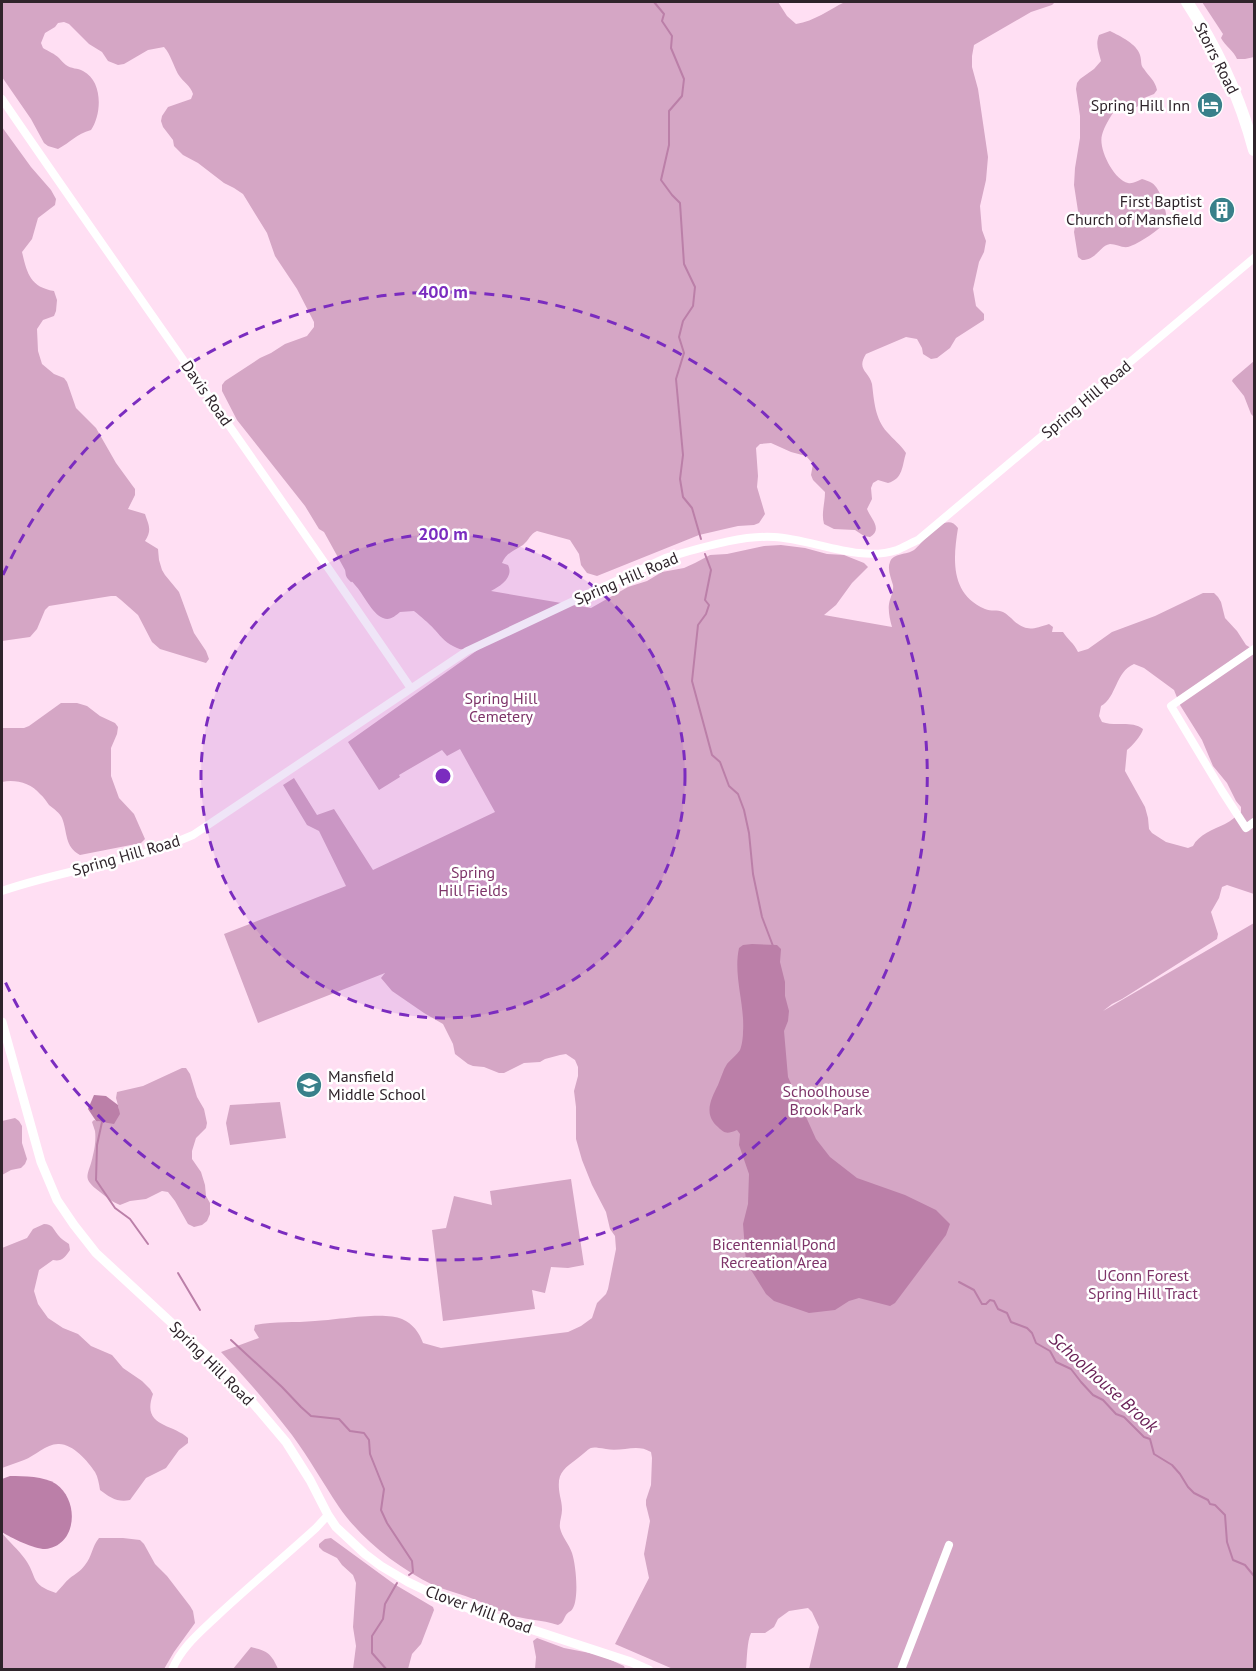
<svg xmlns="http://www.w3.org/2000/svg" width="1256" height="1671" viewBox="0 0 1256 1671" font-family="'PT Sans',sans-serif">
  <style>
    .green { fill: #d5a6c5; fill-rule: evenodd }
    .water { fill: #bb7fa8 }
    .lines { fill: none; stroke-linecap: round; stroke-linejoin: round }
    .stream { stroke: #bb7fa8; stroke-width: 2 }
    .minor { stroke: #fff; stroke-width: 8 }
    .tertiary { stroke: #fff; stroke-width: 9 }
    .primary { stroke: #fff; stroke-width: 12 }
    .ring { fill: none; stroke: #7b2cbf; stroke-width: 3; stroke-dasharray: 10 8 }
    .labels { text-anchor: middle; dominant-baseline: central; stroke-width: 5; stroke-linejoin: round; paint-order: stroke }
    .street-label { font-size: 16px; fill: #2f242b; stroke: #fff }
    .poi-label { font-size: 16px; fill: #2f242b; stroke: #fff; text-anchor: end }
    .park-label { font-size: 16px; fill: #7e3469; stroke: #fff }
    .water-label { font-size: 18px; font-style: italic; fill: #6b2258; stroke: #fff }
    .centre { fill: #7b2cbf; stroke: #fff; stroke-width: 3 }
    .ring-label { font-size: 18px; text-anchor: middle; font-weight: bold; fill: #7b2cbf; stroke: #fff; stroke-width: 5; stroke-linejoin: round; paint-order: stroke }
  </style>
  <rect width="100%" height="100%" fill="#ffdff3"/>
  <!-- green -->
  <g class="green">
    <path d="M2,2H778L787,16L796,24C815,21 828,10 845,2H1055L1052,5L1031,12L974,45L972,56V67L978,89L988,157L986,180L980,206L982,230L986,241L984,252L979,262L973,289L976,306L984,314V320L956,338L950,348L937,358L931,359L923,354L922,348L917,339L906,337L866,354C856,370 869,371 872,384C874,400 875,419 887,432C894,440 900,444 906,453C902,466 903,479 888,483L878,480L873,483L871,488L872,499L867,509C871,519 883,529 870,537L864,536L855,530L834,529L824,524C821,513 825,504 825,492L813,480L811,475L813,464L806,456L791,452L771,443L760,444L756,448L758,476L757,487L765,514L759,523L754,525L738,526L699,535L597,576L587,573L581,565L579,554L570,540L537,531C530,534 529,540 523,545C514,551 507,552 502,563L508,565C514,577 501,586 491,591L591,608L628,587L647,581L662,572L684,568L695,563L710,555L727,554L764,546L781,545L805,548L827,554L844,555L864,563L868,567L852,583L836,605L824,615L892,627C890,620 888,611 889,604C890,598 894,591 893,585C891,578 887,569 890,562C893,553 907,555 914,550C924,542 945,509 958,528C953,559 950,594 985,609C991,612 997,609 1003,612C1007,614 1011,618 1014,621C1027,632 1033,629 1049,624L1053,627L1052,632H1063C1068,640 1074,643 1078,652L1088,649L1112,632L1155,616L1203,593H1214L1218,597L1221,602L1225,618L1237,631L1246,645L1254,650V894L1227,885L1222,887L1219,898L1211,912L1218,934L1217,939L1122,999L1112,1004L1103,1011L1254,923V1669H809L819,1627L812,1612L808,1608L789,1611L778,1619L774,1627L765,1633H751C747,1641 747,1659 746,1669H673L615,1644L649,1578L644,1554L650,1521L646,1505V1500L651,1485L652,1458L651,1452C637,1443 623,1452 606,1449C587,1446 593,1447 578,1458C562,1470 556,1474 560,1496C561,1500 562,1505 562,1510C562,1516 559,1522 560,1528C562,1537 569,1544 572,1553C576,1565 579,1597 573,1608C571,1612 569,1611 566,1615C563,1620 564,1622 558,1625C541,1619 522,1620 505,1613C495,1610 486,1604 476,1600C462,1594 447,1591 433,1585C397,1567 362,1540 339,1507C323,1483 309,1458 292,1435C270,1406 246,1378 221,1352L259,1338L254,1330L255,1325C275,1321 295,1323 315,1321C336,1320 384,1311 402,1319C413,1324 419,1332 423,1343L441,1348L568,1332L581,1326L592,1318L597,1303L606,1294L608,1289L616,1249L615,1236L610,1229L606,1212L592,1185L582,1160L576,1139V1107L574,1091L578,1076V1067L575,1060L566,1054L560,1055L545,1059L540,1062L524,1063L504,1073H499L484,1067L473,1066L468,1064L455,1054L453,1044L443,1024L424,1013L392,991L381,978L385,973L258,1023L224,934L346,886L319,831L307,825L283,785L294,778L317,815L334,809L373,870L495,812L460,749L447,756L442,750L399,775L400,777L379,790L348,742L479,649C471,645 464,652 457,648C447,644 441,637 435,630C432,626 418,614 414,611L400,612C395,616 390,621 383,618C372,614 363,593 355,585C349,578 354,586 348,579C345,575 346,574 345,570L324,532L319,529L305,506L237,420L222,391V385L225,381L260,358L271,353L285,344L307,336L314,327V322L297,289L275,256L267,233L243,194L234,188L224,183L198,163L183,155L174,146L173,140L163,127L161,121L162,116L168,107L191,99L193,94C191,86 183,82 178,74C173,65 171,55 164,47L148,50L124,64L118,65L108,61L102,52L89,44L69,24L64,22L58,23L55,27L45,33L41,43L43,48C48,51 55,54 59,58C61,60 63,63 66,65C71,69 78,68 83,71C103,81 102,114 91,130C76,134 71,142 58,149L48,146L44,143L31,119L2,77ZM1134,664L1144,668L1174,690L1180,705L1202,740L1213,766L1227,783L1236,801L1241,807V812C1236,816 1231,821 1225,824C1214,829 1198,835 1193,846L1188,848L1166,842L1152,833L1149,829L1148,818L1145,807L1125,771L1127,750C1132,746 1142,735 1143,729C1131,720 1116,727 1102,722L1099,716L1101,706C1117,697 1115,672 1134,664Z"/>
    <path d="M1202,2H1254V57L1245,59H1237C1234,51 1225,46 1221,38L1223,34Z"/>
    <path d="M1110,31C1120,36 1137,44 1140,55C1142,61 1140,65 1144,69C1149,77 1155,80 1157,90L1154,94L1144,98L1137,107L1126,106L1115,110C1110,117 1104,127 1102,135C1098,149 1114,180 1128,183C1133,184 1137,181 1142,179C1145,180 1149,181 1152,183C1161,189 1166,210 1167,221C1160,229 1139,244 1128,247C1122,248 1116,244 1110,244C1099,246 1097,260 1082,260L1078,257L1074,232L1078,211L1074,185L1075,168L1080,138V116L1076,89L1077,83L1080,79L1094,69L1101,61C1099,52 1095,45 1099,35Z"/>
    <path d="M2,127L31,167L51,190L56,199L55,205L38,218L32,239L22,252C27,273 30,287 54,291L57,300L56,311L54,316L43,320L37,329L38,351L42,364L54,374L64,378L67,382L76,408L96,428L116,463L132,485L135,489V495L128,509L145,514C149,526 152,530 145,541L158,549L159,560L162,570L165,575L179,592L194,633L206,651L209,659L206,663L160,649L152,642L138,615L121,600L116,596H111L49,606L45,610L37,629L30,637L2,641Z"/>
    <polygon points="1254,361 1254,417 1251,414 1244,396 1232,381 1233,379"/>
    <path d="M61,703H77L87,706L100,716L115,723L118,727L117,734L111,748V776L119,798L134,814L145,839L141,843L80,855C64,846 68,833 62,818C60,813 54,809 49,805C46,801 44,797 40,794C31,783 15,779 2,782V728H24L29,726Z"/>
    <path d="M182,1068H186L190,1074L197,1097L204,1109L207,1123L206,1128L196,1138L192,1151V1159L201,1172L205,1185L206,1196L210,1203V1214L207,1221L202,1225L194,1227L188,1224L175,1201L168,1192L162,1191L146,1199L130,1201L120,1205C112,1202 108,1198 100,1192C80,1177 89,1176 93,1155C95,1148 96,1138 95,1131C94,1128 93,1125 92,1122L94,1120L104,1123L112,1120L119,1109L116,1098L117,1092L143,1086Z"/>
    <polygon points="280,1102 286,1138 230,1145 226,1123 230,1105"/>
    <polygon points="15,1118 19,1121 22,1126 22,1143 27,1159 25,1164 21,1168 11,1170 2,1175 2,1121"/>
    <polygon points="571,1179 584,1265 568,1268 551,1267 545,1293 532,1290 535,1309 443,1321 432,1230 446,1228 454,1196 492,1205 490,1191"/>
    <path d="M44,1224C53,1224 53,1229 58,1235C61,1239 65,1241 69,1244L70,1250C65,1257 62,1262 53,1260L39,1270L34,1291L38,1304L48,1318L63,1328L78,1334L91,1346L112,1355L123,1368L142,1381L150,1389L153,1394C141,1427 172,1423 188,1438V1443L179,1450L166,1468L146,1478L130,1500C118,1503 109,1497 100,1490C99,1484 98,1477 95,1472C88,1461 72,1443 58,1444C46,1444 35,1456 24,1460C17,1463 9,1465 2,1468V1248L27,1238L33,1229Z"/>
    <path d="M2,1533C9,1542 18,1549 25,1559C38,1577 29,1584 56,1593C61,1588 65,1582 70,1578C75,1574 81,1571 85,1565C92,1557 92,1546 99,1538H123L140,1540L144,1544L155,1564L167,1576L190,1606L193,1611L195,1623L174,1652L164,1669H2Z"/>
    <polygon points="331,1538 394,1584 433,1607 434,1610 421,1644 412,1654 408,1669 353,1669 356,1646 353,1627 356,1583 353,1575 342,1565 337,1558 323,1551 319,1547 319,1544 325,1539"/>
    <polygon points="537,1638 564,1648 600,1655 624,1666 625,1669 535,1669 536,1657 533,1641"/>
    <path d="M251,1647C267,1651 271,1653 278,1669H233Z"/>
  </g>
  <!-- water -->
  <g class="water">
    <path d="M752,944L777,945L781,949L780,962L785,982V996L789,1011L788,1021L784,1031L788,1077L816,1139L830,1157L857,1178L905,1195L936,1210L950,1224L946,1235L895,1303L890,1306L859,1298L849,1301L835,1310L809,1313L774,1301L766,1294L746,1262L743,1224L748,1204L749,1174L739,1145L740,1134L737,1130C727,1134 725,1134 718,1127C703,1114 711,1099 718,1085C721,1078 723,1070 727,1064C731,1059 737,1055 740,1050C742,1045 743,1037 743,1032C745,1004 733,976 739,948L743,945Z"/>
    <polygon points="94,1095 106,1096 118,1105 120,1114 114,1124 96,1121 88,1109"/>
    <path d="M10,1476C24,1476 44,1476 56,1484C80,1501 77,1546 45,1549C34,1549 11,1538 2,1532V1479Z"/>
  </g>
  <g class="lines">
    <!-- stream -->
    <g class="stream">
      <polyline points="654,2 664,14 662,21 672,36 671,48 684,79 682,96 669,111 669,145 661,180 672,195 680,203 684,264 695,287 693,306 683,321 679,337 684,353 676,379 683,455 680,479 683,497 692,508 701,539"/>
      <polyline points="705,554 711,570 705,600 709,605 706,614 698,625 692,681 712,755 720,762 729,786 738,794 744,810 749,833 753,874 762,917 773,946"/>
      <polyline points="102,1122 97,1145 96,1180 115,1208 130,1219 148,1244"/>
      <polyline points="178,1273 200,1310"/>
      <polyline points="959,1282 974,1290 982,1304 986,1304 990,1300 994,1301 998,1309 1007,1313 1011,1322 1027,1328 1032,1333 1036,1343 1050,1351 1056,1362 1071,1369 1081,1382 1093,1395 1103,1400 1116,1414 1124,1417 1144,1437 1150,1439 1154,1454 1172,1465 1180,1474 1188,1487 1194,1493 1208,1500 1210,1504 1215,1505 1225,1515 1227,1542 1233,1560 1245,1565 1254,1576"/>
      <polyline points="231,1340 282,1387 301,1407 311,1416 339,1419 350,1431 364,1433 369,1440 370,1454 384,1489 381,1510 387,1523 412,1561 413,1572 409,1575"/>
      <polyline points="387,1670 372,1653 372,1636 383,1619 385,1604 397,1583"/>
    </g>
    <!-- minor -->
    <g class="minor">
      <path d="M2,99C137,296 276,490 410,687"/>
      <polyline points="1254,649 1171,706 1222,791 1246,828 1254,822"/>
      <path d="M2,891C45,876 91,868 136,856C155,851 174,843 193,835L467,651L665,558C698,549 739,535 774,537C813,539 859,563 897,550C904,547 911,543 918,540L1254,258"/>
      <path d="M172,1670C181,1648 199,1633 216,1617C248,1587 283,1558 316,1528L328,1515"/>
      <polyline points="901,1670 949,1545"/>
    </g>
    <!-- tertiary -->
    <polyline class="tertiary" points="2,1022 41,1162 57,1200 74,1225 96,1253 216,1364 252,1402 286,1442 310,1480 328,1515 336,1527 365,1554 381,1566 408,1582 441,1598 484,1614 631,1662 649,1670"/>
    <!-- primary -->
    <path class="primary" d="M1187,2C1217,48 1240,97 1254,150"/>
  </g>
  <!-- distance rings -->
  <circle cx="443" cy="776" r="242" fill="#7b2cbf" fill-opacity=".12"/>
  <g class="ring">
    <circle cx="443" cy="776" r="242"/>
    <path d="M3 575A484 484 0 1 1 3 977"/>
  </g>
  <!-- icons -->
  <defs>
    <g id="hotel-disc" transform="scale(1.35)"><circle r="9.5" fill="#39808a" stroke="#fff"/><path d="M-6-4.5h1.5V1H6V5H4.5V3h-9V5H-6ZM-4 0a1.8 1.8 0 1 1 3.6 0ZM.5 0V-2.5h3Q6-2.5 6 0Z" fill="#fff"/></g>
    <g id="building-disc" transform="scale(1.35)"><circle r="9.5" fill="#39808a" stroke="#fff"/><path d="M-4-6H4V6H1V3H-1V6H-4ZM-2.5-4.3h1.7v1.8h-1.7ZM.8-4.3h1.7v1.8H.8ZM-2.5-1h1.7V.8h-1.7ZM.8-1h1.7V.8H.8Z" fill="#fff"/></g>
    <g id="school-disc" transform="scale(1.35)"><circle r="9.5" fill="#39808a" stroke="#fff"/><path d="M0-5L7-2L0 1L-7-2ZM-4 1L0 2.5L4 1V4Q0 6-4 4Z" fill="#fff"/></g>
  </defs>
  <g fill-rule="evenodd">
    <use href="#hotel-disc" x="1210" y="105"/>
    <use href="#building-disc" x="1222" y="210"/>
    <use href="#school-disc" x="309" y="1085"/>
  </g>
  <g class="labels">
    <!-- street labels -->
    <g class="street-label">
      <text transform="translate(1217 58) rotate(63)">Storrs Road</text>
      <text transform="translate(207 393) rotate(55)">Davis Road</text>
      <text transform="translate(1086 399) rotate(-40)">Spring Hill Road</text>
      <text transform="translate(626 578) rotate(-23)">Spring Hill Road</text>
      <text transform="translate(126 855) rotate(-16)">Spring Hill Road</text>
      <text transform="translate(212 1363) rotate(45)">Spring Hill Road</text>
      <text transform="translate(479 1609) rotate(20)">Clover Mill Road</text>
    </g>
    <!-- poi labels -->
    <g class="poi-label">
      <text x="1190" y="105">Spring Hill Inn</text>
      <text x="1202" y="201">First Baptist<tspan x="1202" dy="18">Church of Mansfield</tspan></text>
      <text x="328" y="1076" text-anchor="start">Mansfield<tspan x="328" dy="18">Middle School</tspan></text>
    </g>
    <!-- park labels -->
    <g class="park-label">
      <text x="501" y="698">Spring Hill<tspan x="501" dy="18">Cemetery</tspan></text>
      <text x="473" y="872">Spring<tspan x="473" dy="18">Hill Fields</tspan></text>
      <text x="826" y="1091">Schoolhouse<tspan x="826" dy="18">Brook Park</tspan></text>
      <text x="774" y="1244">Bicentennial Pond<tspan x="774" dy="18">Recreation Area</tspan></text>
      <text x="1143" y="1275">UConn Forest<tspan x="1143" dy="18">Spring Hill Tract</tspan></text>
    </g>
    <!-- water labels -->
    <g class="water-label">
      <text transform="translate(1104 1382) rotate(42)">Schoolhouse Brook</text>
    </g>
  </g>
  <circle cx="443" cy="776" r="9" class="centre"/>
  <g class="ring-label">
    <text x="443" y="298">400 m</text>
    <text x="443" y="540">200 m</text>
  </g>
  <!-- border -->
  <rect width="1256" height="1671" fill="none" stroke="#2f242b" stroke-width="6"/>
</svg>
